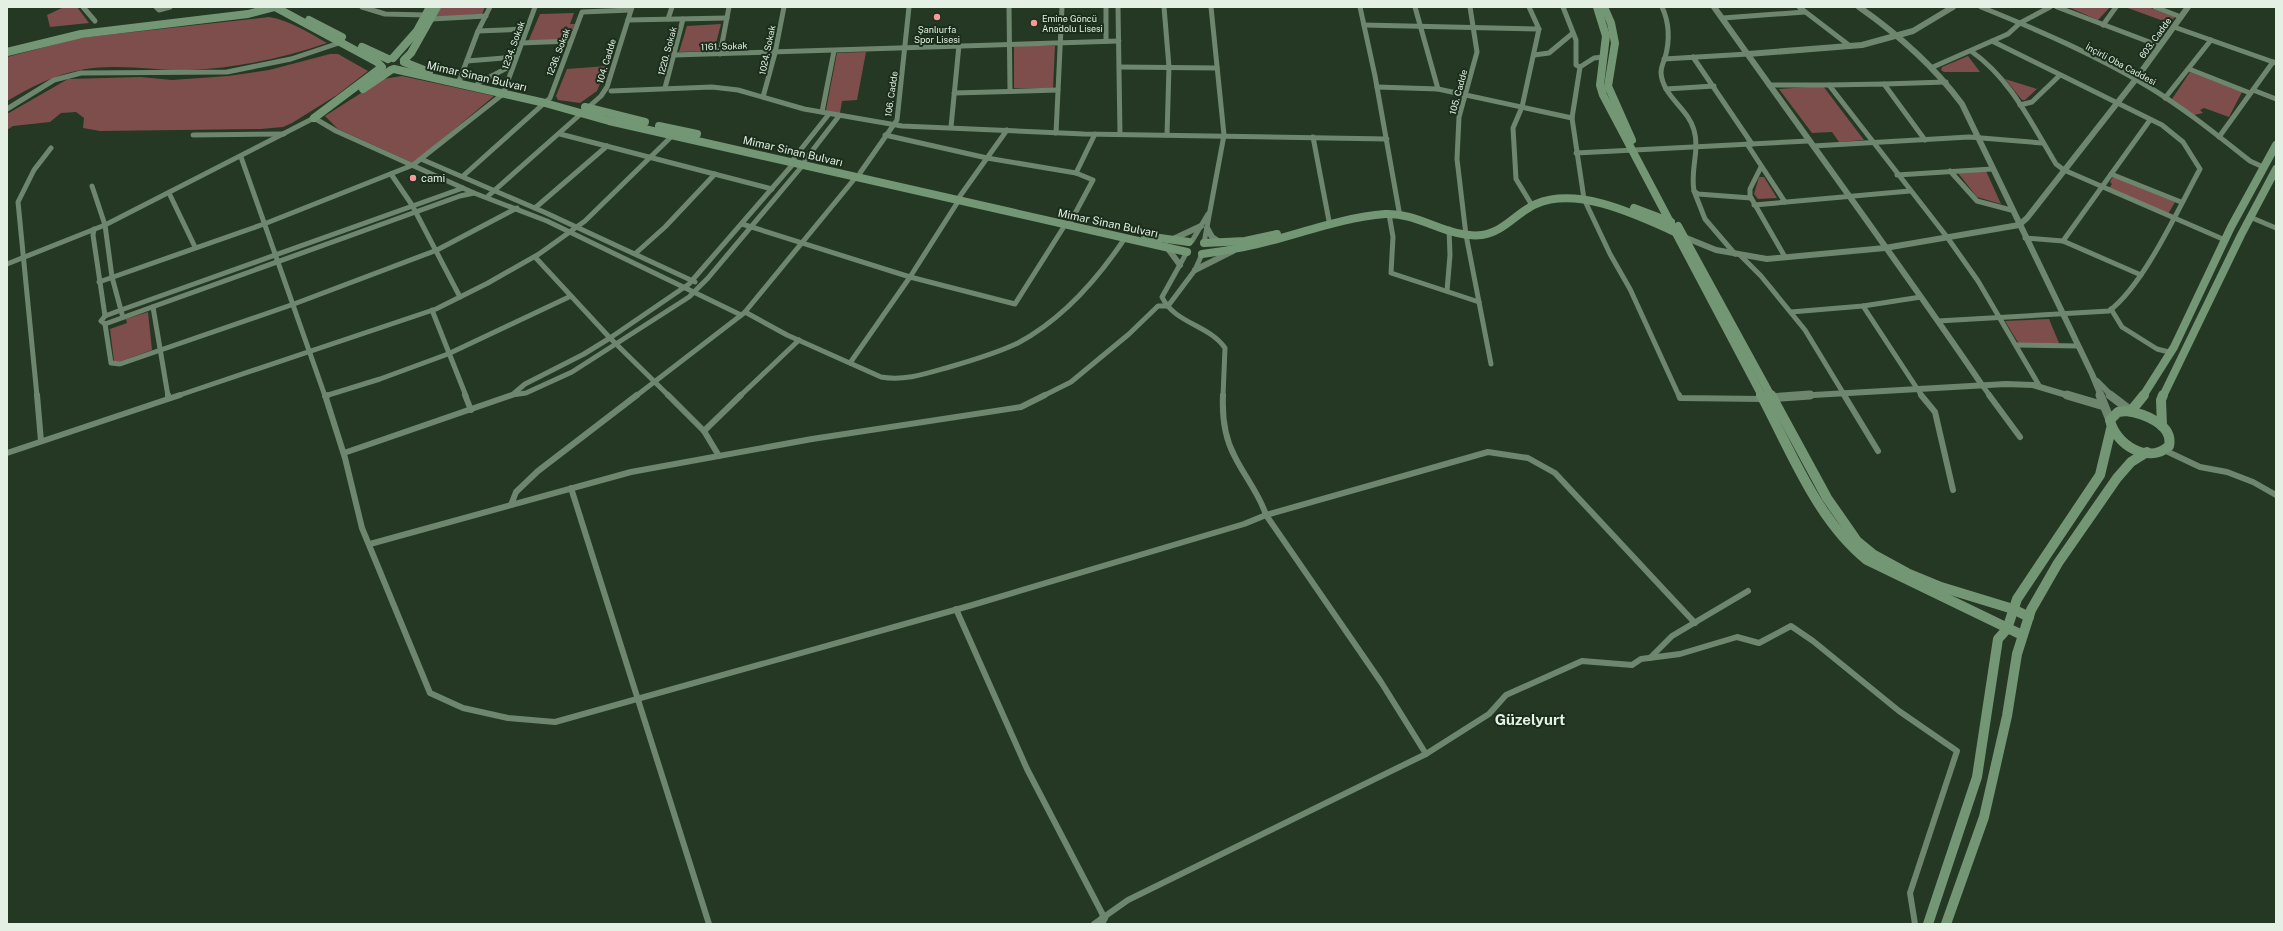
<svg xmlns="http://www.w3.org/2000/svg" width="2283" height="931" viewBox="0 0 2283 931" font-family="'Public Sans',sans-serif">
  <style>
    .green { fill: #7d4e4c }
    .lines { fill: none; stroke-linecap: round; stroke-linejoin: round }
    .minor-far1 { stroke: #6e856e; stroke-width: 5 }
    .minor { stroke: #6e856e; stroke-width: 6 }
    .tertiary-far1 { stroke: #6e856e; stroke-width: 6 }
    .tertiary { stroke: #6e856e; stroke-width: 9 }
    .secondary-far1 { stroke: #739774; stroke-width: 8 }
    .secondary { stroke: #739774; stroke-width: 10 }
    .poi-dot { fill: #f59b97; stroke: #1a2e1b; stroke-width: 1.5 }
    .labels { text-anchor: middle; dominant-baseline: central; stroke-width: 4; stroke-linejoin: round; paint-order: stroke }
    .far-poi-label { font-size: 9px; fill: #e3f0e3; stroke: #1a2e1b; text-anchor: start }
    .far-street-label { font-size: 9px; fill: #e3f0e3; stroke: #1a2e1b }
    .street-label { font-size: 11px; fill: #e3f0e3; stroke: #1a2e1b }
    .poi-label { font-size: 11px; fill: #e3f0e3; stroke: #1a2e1b; text-anchor: start }
    .district-label { font-size: 15px; font-weight: bold; fill: #e3f0e3; stroke: #1a2e1b }
  </style>
  <rect width="100%" height="100%" fill="#243824"/>
  <!-- green -->
  <g class="green">
    <polygon points="64,7 77,7 89,23 50,27 47,15"/>
    <polygon points="441,7 485,7 482,14 436,17"/>
    <polygon points="2068,7 2110,7 2098,20"/>
    <polygon points="2125,7 2148,7 2175,17 2169,23"/>
    <polygon points="574,13 570,24 575,24 568,40 528,42 540,14"/>
    <path d="M269,17C289,20 310,33 327,43C281,59 236,68 188,70C165,71 141,67 118,67C73,66 45,79 7,101V57L79,38Z"/>
    <polygon points="721,24 714,51 679,52 687,26"/>
    <polygon points="1014,46 1055,46 1053,88 1014,88"/>
    <polygon points="866,52 857,100 842,101 840,113 828,113 826,110 837,53"/>
    <polygon points="330,54 338,54 368,71 337,95 292,123 283,127 261,129 100,131 83,128 84,118 76,112 61,113 50,122 13,126 7,130 7,114 68,79 141,77 172,80 228,76 269,70"/>
    <polygon points="1968,56 1980,72 1944,72 1941,70 1942,67"/>
    <polygon points="607,66 597,91 580,103 558,100 556,96 567,69"/>
    <polygon points="2190,72 2242,92 2229,117 2204,108 2200,110 2203,113 2194,115 2172,99"/>
    <polygon points="402,76 494,96 415,162 411,162 338,129 325,116 383,79"/>
    <polygon points="2005,79 2037,89 2025,100 2022,100"/>
    <polygon points="1823,86 1864,140 1839,142 1832,132 1812,133 1779,89"/>
    <polygon points="1986,171 2001,204 1977,197 1958,173"/>
    <polygon points="1759,177 1764,177 1777,198 1758,199 1754,194"/>
    <polygon points="2113,177 2175,202 2168,214 2109,188 2112,184 2110,182"/>
    <polygon points="148,312 152,350 119,362 114,361 110,329 127,323 126,319"/>
    <polygon points="2049,319 2059,343 2058,344 2019,344 2005,321"/>
  </g>
  <g class="lines">
    <!-- minor-far1 -->
    <g class="minor-far1">
      <polyline points="83,7 95,21"/>
      <polyline points="156,7 159,10 170,7"/>
      <polyline points="362,7 385,14 425,15"/>
      <polyline points="1009,7 1010,91"/>
      <polyline points="1106,7 1106,41"/>
      <polyline points="1118,7 1120,134"/>
      <polyline points="1164,7 1169,67 1167,135"/>
      <polyline points="1360,7 1375,76 1399,211"/>
      <polyline points="1415,7 1438,89"/>
      <polyline points="1470,7 1477,52 1459,117 1457,159 1466,235 1491,364"/>
      <polyline points="1529,7 1539,29 1522,107 1513,128 1516,179 1530,202"/>
      <polyline points="1563,7 1576,40 1576,65 1580,67 1594,58 1604,57"/>
      <path d="M1662,7C1670,24 1670,40 1665,58C1663,63 1661,67 1661,73C1663,97 1688,108 1694,130C1700,150 1690,170 1694,191L1698,194L1751,198"/>
      <polyline points="1799,7 1850,46"/>
      <path d="M1981,7C2038,30 2096,55 2149,87C2185,109 2217,135 2250,161L2263,167"/>
      <polyline points="2057,7 2160,46"/>
      <polyline points="2155,7 2181,17"/>
      <polyline points="1723,18 1805,12"/>
      <polyline points="432,19 486,16"/>
      <polyline points="668,19 672,7"/>
      <polyline points="628,20 727,18"/>
      <polyline points="1364,25 1539,29"/>
      <polyline points="2103,25 2116,7"/>
      <polyline points="2174,27 2276,63"/>
      <polyline points="478,31 527,29"/>
      <polyline points="521,43 571,41"/>
      <path d="M1971,51C2011,79 2031,123 2056,164L2064,170L2225,240"/>
      <polyline points="720,54 729,7"/>
      <polyline points="674,55 1119,41"/>
      <polyline points="1534,55 1549,53 1573,33"/>
      <polyline points="1693,57 1752,144"/>
      <polyline points="1664,59 1748,54"/>
      <polyline points="467,61 516,57"/>
      <polyline points="1120,67 1217,68"/>
      <polyline points="1580,67 1572,118 1584,199 1610,254 1630,289 1679,396"/>
      <polyline points="1933,67 2008,34 2020,23 2050,7"/>
      <polyline points="2189,69 2250,93"/>
      <polyline points="456,83 460,79 478,31 490,7"/>
      <polyline points="478,83 513,65"/>
      <polyline points="1884,84 1946,82"/>
      <polyline points="1769,85 1829,85"/>
      <polyline points="1377,87 1438,89 1572,118"/>
      <polyline points="665,88 683,19"/>
      <polyline points="1666,89 1714,86"/>
      <polyline points="2253,90 2276,99"/>
      <polyline points="611,91 712,87 738,90 804,109 902,126 1084,134 1387,139"/>
      <polyline points="954,93 1058,90"/>
      <polyline points="763,97 775,53 784,7"/>
      <polyline points="2165,98 2211,40"/>
      <polyline points="2020,105 2032,102 2059,76"/>
      <polyline points="7,109 54,80 81,73 227,72 291,59 339,43"/>
      <polyline points="822,112 834,51"/>
      <polyline points="951,127 959,45"/>
      <polyline points="1056,133 1062,7"/>
      <polyline points="560,134 772,189"/>
      <polyline points="193,135 284,134"/>
      <polyline points="885,135 987,158 1076,173 1093,180 1071,221"/>
      <polyline points="1313,137 1329,221"/>
      <polyline points="2219,137 2273,62"/>
      <polyline points="1925,140 1884,84 1829,85 1947,237 1978,281 2040,387"/>
      <polyline points="1747,144 1785,202"/>
      <polyline points="1813,146 1969,137 2042,143"/>
      <polyline points="1576,153 1808,141"/>
      <polyline points="241,157 325,396"/>
      <polyline points="794,158 829,114"/>
      <polyline points="421,159 544,212 695,282"/>
      <polyline points="805,160 839,116"/>
      <polyline points="794,163 689,284 610,338 584,354 525,384 512,395 526,393 572,372 689,297 708,278 803,165"/>
      <polyline points="1761,167 1750,189 1750,196 1785,257"/>
      <polyline points="1950,171 1977,201 2011,210"/>
      <polyline points="860,173 897,120 909,7"/>
      <polyline points="1076,173 1095,134"/>
      <polyline points="391,174 412,205 460,297"/>
      <polyline points="2111,174 2181,202"/>
      <polyline points="1897,175 1992,169"/>
      <polyline points="463,176 550,98 582,12 631,10"/>
      <path d="M856,177L745,312L787,335L881,377C904,381 925,374 946,368C970,361 995,354 1018,343C1063,319 1097,280 1125,238"/>
      <polyline points="92,186 105,225 112,277 122,314"/>
      <polyline points="463,188 121,310 105,316 101,321 105,324 460,196 474,193"/>
      <polyline points="1694,191 1705,219 1735,254"/>
      <polyline points="169,193 195,247"/>
      <polyline points="960,196 1007,130"/>
      <polyline points="487,197 601,96 607,87 632,7"/>
      <polyline points="1754,205 1910,191"/>
      <polyline points="535,208 607,146"/>
      <polyline points="1389,214 1393,237 1391,273 1479,302"/>
      <polyline points="2250,217 2276,228"/>
      <polyline points="742,224 910,277 1015,304 1065,225"/>
      <polyline points="94,229 93,235 105,316"/>
      <polyline points="2025,238 2063,241 2141,275"/>
      <polyline points="1192,241 1208,214"/>
      <polyline points="2063,241 2150,120"/>
      <polyline points="1204,243 1224,135 1211,7"/>
      <path d="M1187,252L1162,297C1175,324 1208,324 1225,348L1223,396"/>
      <polyline points="636,253 665,227 715,174"/>
      <polyline points="1741,256 1761,276 1805,330 1845,396"/>
      <polyline points="535,257 610,338 669,396"/>
      <polyline points="7,264 105,225 314,118 336,131 474,193 547,221 741,315"/>
      <polyline points="99,282 264,224 413,165 503,94 535,7"/>
      <polyline points="1447,291 1450,255 1449,229"/>
      <polyline points="1168,306 1195,270 1202,254"/>
      <polyline points="1863,306 1922,396"/>
      <polyline points="153,307 168,396"/>
      <polyline points="2111,309 2122,327 2157,349 2169,352"/>
      <polyline points="432,310 466,396"/>
      <polyline points="1791,312 1863,306 1921,297"/>
      <path d="M1938,321L2109,311C2144,285 2178,209 2200,169L2183,142L2162,125L1992,41"/>
      <polyline points="105,324 111,363 120,364 294,304 437,250 517,208"/>
      <polyline points="2016,345 2078,346"/>
      <polyline points="850,363 910,277 959,200"/>
      <polyline points="1982,385 1990,396"/>
      <polyline points="37,396 18,202 34,170 51,148"/>
      <polyline points="177,396 436,309 488,283 539,254 585,221 674,134"/>
      <polyline points="325,396 380,379 448,354 571,296"/>
      <polyline points="509,396 512,395"/>
      <polyline points="636,396 744,313"/>
      <polyline points="740,396 799,340"/>
      <polyline points="1043,396 1071,382 1129,334 1158,306 1168,306"/>
    </g>
    <!-- minor -->
    <g class="minor">
      <polyline points="37,395 41,441"/>
      <polyline points="168,395 168,398"/>
      <polyline points="325,395 345,458 362,528 430,693 463,708 508,718 555,722 969,606 1244,524 1266,515 1488,452 1528,458 1555,473 1695,623"/>
      <polyline points="465,395 471,410"/>
      <polyline points="668,395 704,431 719,456"/>
      <path d="M1223,395C1222,416 1224,436 1234,455C1244,476 1259,493 1266,515L1381,682L1426,754"/>
      <polyline points="1679,395 1680,398 1763,399"/>
      <polyline points="1844,395 1878,451"/>
      <polyline points="1921,395 1935,412 1953,490"/>
      <polyline points="1989,395 2020,437"/>
      <polyline points="325,396 328,395"/>
      <polyline points="704,431 741,395"/>
      <polyline points="2164,450 2200,467 2227,472 2253,482 2276,495"/>
      <polyline points="7,453 180,395"/>
      <polyline points="344,453 512,395"/>
      <polyline points="571,488 709,924"/>
      <polyline points="511,505 516,492 538,471 637,395"/>
      <polyline points="370,544 631,472 812,439 1021,407 1045,395"/>
      <polyline points="956,609 1027,769 1104,917"/>
      <polyline points="1650,658 1672,636 1748,591"/>
      <polyline points="1094,924 1128,900 1426,754 1489,714 1506,695 1582,661 1632,665 1641,659 1680,654 1737,637 1759,643 1791,626 1813,641 1899,711 1957,751 1910,893 1915,924"/>
    </g>
    <!-- tertiary-far1 -->
    <g class="tertiary-far1">
      <path d="M1714,7C1803,133 1895,257 1982,385"/>
      <path d="M1859,7C1899,35 1933,65 1962,104L2092,374L2101,396"/>
      <polyline points="1748,54 1862,45 1913,31 1953,7"/>
      <polyline points="1207,228 1212,237 1221,243"/>
      <polyline points="1684,237 1716,250 1767,259 1885,248 2019,225 2027,218 2136,79 2188,7"/>
      <polyline points="1171,240 1201,226"/>
      <polyline points="1166,246 1180,265"/>
      <polyline points="1195,270 1233,251"/>
      <polyline points="2097,381 2112,396"/>
      <polyline points="1796,396 2006,384 2033,385 2070,396"/>
    </g>
    <!-- tertiary -->
    <g class="tertiary">
      <polyline points="2067,395 2104,406"/>
      <polyline points="2100,395 2110,420"/>
      <polyline points="2110,395 2131,411"/>
      <polyline points="1769,398 1810,395"/>
      <polyline points="1100,924 1104,917"/>
    </g>
    <!-- secondary-far1 -->
    <g class="secondary-far1">
      <polyline points="275,7 377,62 382,67 314,118"/>
      <polyline points="1597,7 1606,36 1600,85 1603,95 1762,396"/>
      <polyline points="1604,7 1611,23 1615,43 1608,86 1632,140"/>
      <polyline points="309,20 342,37"/>
      <polyline points="362,47 388,59"/>
      <polyline points="7,52 81,34 248,14 275,7"/>
      <polyline points="393,58 417,31 430,7"/>
      <polyline points="404,60 411,53 437,7"/>
      <polyline points="404,62 429,72"/>
      <polyline points="394,69 545,103 609,121 1187,252"/>
      <polyline points="363,89 391,70"/>
      <polyline points="585,107 645,122"/>
      <polyline points="659,126 697,134"/>
      <polyline points="1634,208 1671,222"/>
      <polyline points="1678,226 1771,396"/>
      <polyline points="1145,236 1189,242"/>
      <polyline points="1204,243 1245,241 1277,234"/>
      <path d="M1202,254C1225,251 1248,247 1270,241C1308,231 1346,217 1385,214C1419,212 1448,239 1482,235C1504,232 1517,212 1536,204C1578,186 1637,215 1675,232"/>
      <polyline points="2143,396 2174,347 2231,227 2276,145"/>
      <polyline points="2163,396 2241,235 2276,169"/>
    </g>
    <!-- secondary -->
    <g class="secondary">
      <path d="M1761,395C1791,451 1817,520 1867,560L2022,635"/>
      <polyline points="1771,395 1827,498 1857,541 1874,555 1907,573 1941,587 2013,609 2029,617"/>
      <path d="M2126,411C2142,413 2174,424 2169,446C2148,465 2115,444 2110,420L2118,412Z"/>
      <polyline points="2131,411 2144,395"/>
      <polyline points="2162,426 2161,400 2163,395"/>
      <polyline points="1928,924 1977,777 1998,639 2007,629 2017,599 2100,475 2111,429"/>
      <polyline points="1946,924 1984,817 2007,716 2017,654 2031,610 2058,563 2117,478 2131,462 2147,452"/>
    </g>
  </g>
  <!-- markers -->
  <g class="poi-dot">
    <circle cx="937" cy="17" r="4"/>
    <circle cx="1034" cy="23" r="4"/>
    <circle cx="413" cy="178" r="4"/>
  </g>
  <g class="labels">
    <!-- far-poi labels -->
    <g class="far-poi-label">
      <text x="1042" y="18">Emine Göncü<tspan x="1042" dy="10">Anadolu Lisesi</tspan></text>
      <text x="937" y="29" text-anchor="middle">Şanlıurfa<tspan x="937" dy="10">Spor Lisesi</tspan></text>
    </g>
    <!-- far-street labels -->
    <g class="far-street-label">
      <text transform="translate(2155 38) rotate(-54)">603. Cadde</text>
      <text transform="translate(513 45) rotate(-70)">1234. Sokak</text>
      <text transform="translate(724 46) rotate(-2)">1161. Sokak</text>
      <text transform="translate(767 50) rotate(-78)">1024. Sokak</text>
      <text transform="translate(667 51) rotate(-75)">1220. Sokak</text>
      <text transform="translate(558 52) rotate(-69)">1236. Sokak</text>
      <text transform="translate(606 61) rotate(-73)">104. Cadde</text>
      <text transform="translate(2121 64) rotate(28)">İnçirli Oba Caddesi</text>
      <text transform="translate(1458 92) rotate(-75)">105. Cadde</text>
      <text transform="translate(891 94) rotate(-82)">106. Cadde</text>
    </g>
    <!-- street labels -->
    <g class="street-label">
      <text transform="translate(477 76) rotate(13)">Mimar Sinan Bulvarı</text>
      <text transform="translate(793 151) rotate(13)">Mimar Sinan Bulvarı</text>
      <text transform="translate(1108 223) rotate(12)">Mimar Sinan Bulvarı</text>
    </g>
    <!-- poi labels -->
    <g class="poi-label">
      <text x="421" y="178">cami</text>
    </g>
    <!-- district labels -->
    <g class="district-label">
      <text x="1530" y="719">Güzelyurt</text>
    </g>
  </g>
  <!-- border -->
  <rect width="2283" height="931" fill="none" stroke="#e3f0e3" stroke-width="16"/>
</svg>
